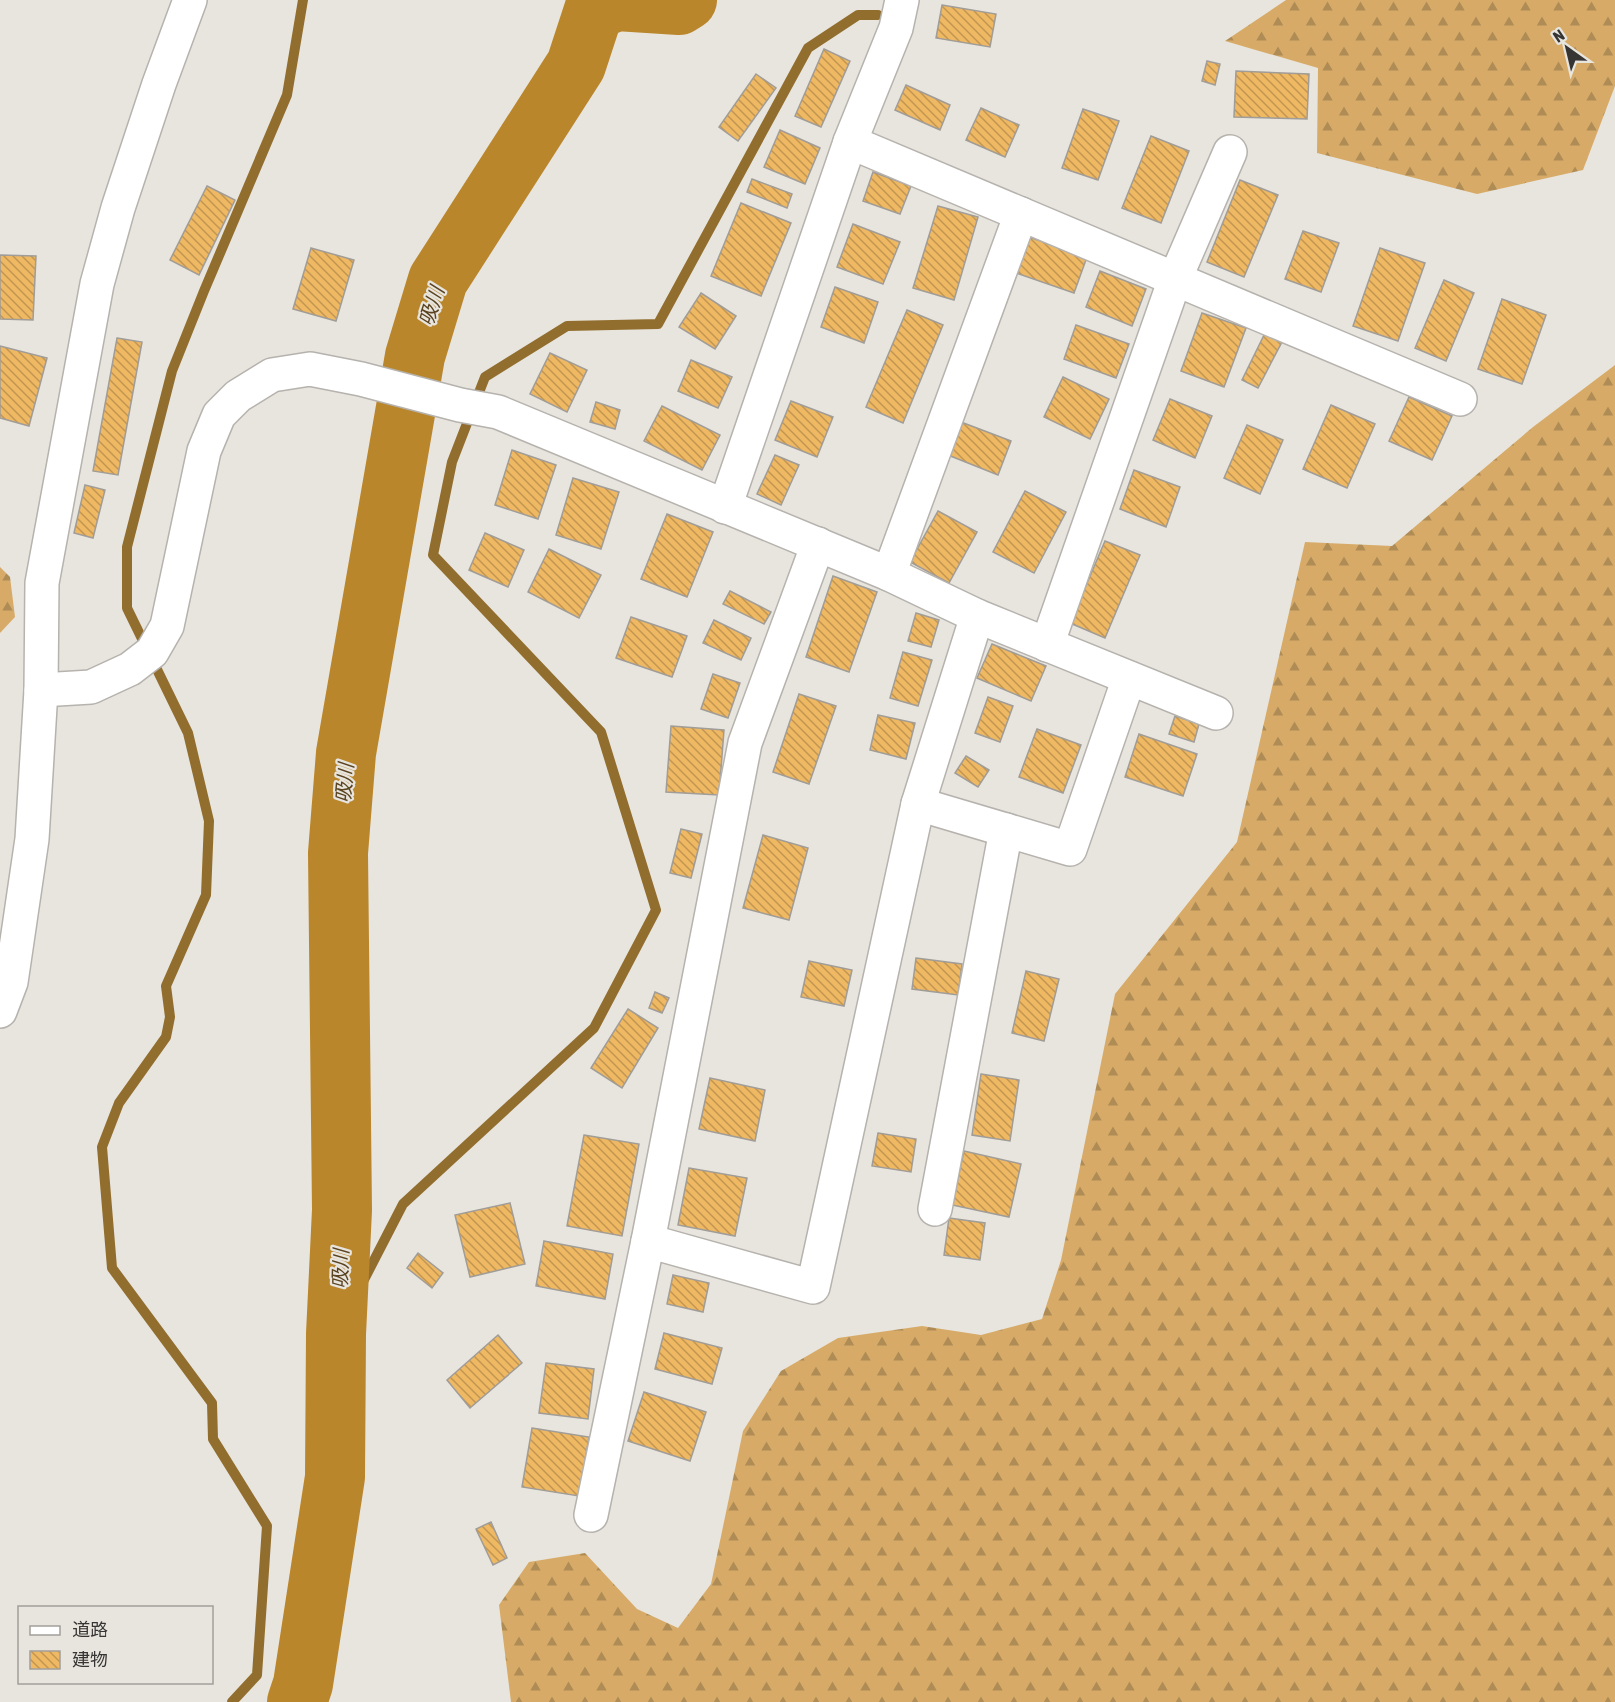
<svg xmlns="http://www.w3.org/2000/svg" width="1615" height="1702" viewBox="0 0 1615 1702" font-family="'Asap Condensed','Noto Sans JP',sans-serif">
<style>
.forest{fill:url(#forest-firs)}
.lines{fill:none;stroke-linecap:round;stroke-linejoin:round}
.stream{stroke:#926e2e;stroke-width:10}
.river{stroke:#ba862c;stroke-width:60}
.building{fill:url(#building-back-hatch);stroke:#a09c97;stroke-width:1.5}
.minor-casing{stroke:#b6b2ad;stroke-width:36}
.minor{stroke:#fff;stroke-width:33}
.labels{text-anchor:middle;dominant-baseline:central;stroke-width:4.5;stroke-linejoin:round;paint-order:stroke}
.water-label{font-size:20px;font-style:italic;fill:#5a431f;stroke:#e8e5df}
</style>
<defs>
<pattern id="forest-firs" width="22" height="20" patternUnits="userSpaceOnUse" patternTransform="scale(1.5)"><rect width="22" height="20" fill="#d7ab67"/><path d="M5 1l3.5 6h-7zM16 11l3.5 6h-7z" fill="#af8c55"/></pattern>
<pattern id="building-back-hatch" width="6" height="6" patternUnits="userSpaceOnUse" patternTransform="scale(1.5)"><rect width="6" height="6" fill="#efb863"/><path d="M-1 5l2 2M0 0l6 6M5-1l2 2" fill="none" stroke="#c29652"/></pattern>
</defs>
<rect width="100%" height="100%" fill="#e8e5df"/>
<g class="forest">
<path d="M1286,0H1615V86L1583,170L1477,194L1317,153L1318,68L1225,41Z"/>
<path d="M1615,365V1702H511L499,1605L529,1562L585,1553L637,1609L678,1628L711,1584L743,1431L781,1371L838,1338L922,1326L981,1335L1042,1319L1061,1260L1115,994L1237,842L1305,542L1392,546L1533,427Z"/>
<path d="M0,567L10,577L15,617L0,633Z"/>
</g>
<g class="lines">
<g class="stream">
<path d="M594,10L600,0"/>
<path d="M336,1334L403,1204L594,1028L656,910L601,732L433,555L452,462L485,377L567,326L658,324L808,48L858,15H878"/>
<path d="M232,1702L257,1675L267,1526L213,1439L212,1403L112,1268L102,1147L119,1103L166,1037L170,1017L166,986L206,895L209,821L188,733L127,608V547L172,371L204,291L287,95L303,0"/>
</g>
<path class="river" d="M297,1702L303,1684L335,1477L336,1334L342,1210L338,853L346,753L415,356L438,280L576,65L594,10L617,1L679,5L687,0"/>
</g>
<g class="building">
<path d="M942,5L996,14L990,47L936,38Z"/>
<path d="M824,49L850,61L821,127L795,116Z"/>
<path d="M1207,61L1220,64L1215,85L1202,81Z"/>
<path d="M1236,71L1309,74L1307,119L1234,117Z"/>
<path d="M756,74L776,88L738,141L719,127Z"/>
<path d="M906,85L950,105L940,130L895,110Z"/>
<path d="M981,108L1019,125L1005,157L966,140Z"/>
<path d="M1083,109L1119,121L1098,180L1062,168Z"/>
<path d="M780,130L820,148L805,184L764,167Z"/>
<path d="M1151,136L1189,151L1161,223L1122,208Z"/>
<path d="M873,172L911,186L900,214L863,201Z"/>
<path d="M752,179L792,194L787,208L747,192Z"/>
<path d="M1240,180L1278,195L1244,277L1207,262Z"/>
<path d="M207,186L235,200L199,275L170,260Z"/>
<path d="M741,203L791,223L761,296L711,276Z"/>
<path d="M938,206L978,217L954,300L913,288Z"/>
<path d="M853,224L900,242L883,284L837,267Z"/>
<path d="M1303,231L1339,243L1321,292L1285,279Z"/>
<path d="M1029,237L1087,257L1074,293L1016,273Z"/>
<path d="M311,248L354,260L336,321L293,309Z"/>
<path d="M1380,248L1425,263L1398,341L1353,326Z"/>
<path d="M0,255L36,256L33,320L0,319Z"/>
<path d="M1100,271L1146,289L1132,326L1086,307Z"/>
<path d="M1444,280L1474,293L1446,361L1415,348Z"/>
<path d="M835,287L878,302L864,343L821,327Z"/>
<path d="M701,293L736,316L715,349L679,327Z"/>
<path d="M1502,299L1546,315L1522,384L1478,369Z"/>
<path d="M907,310L943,325L903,423L866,407Z"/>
<path d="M1202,313L1246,328L1224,387L1181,371Z"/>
<path d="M1076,325L1129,344L1116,378L1064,359Z"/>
<path d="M1266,331L1283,340L1258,388L1242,380Z"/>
<path d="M117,338L142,342L118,475L93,471Z"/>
<path d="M0,346L47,358L29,426L0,418Z"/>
<path d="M550,353L587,370L567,412L530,394Z"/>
<path d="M691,360L732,377L718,408L678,391Z"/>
<path d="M1063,377L1109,399L1090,439L1044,417Z"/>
<path d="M1409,397L1452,416L1432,460L1389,441Z"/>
<path d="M1170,399L1212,416L1195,458L1153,440Z"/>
<path d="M791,401L833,417L817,457L775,440Z"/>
<path d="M596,402L620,410L615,429L590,422Z"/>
<path d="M1331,405L1375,424L1347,488L1303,469Z"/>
<path d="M662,406L720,435L702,470L644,441Z"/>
<path d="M961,422L1011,441L998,475L948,455Z"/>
<path d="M1247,425L1283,440L1260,494L1224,478Z"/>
<path d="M512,450L556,465L538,519L495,505Z"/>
<path d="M775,455L799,465L781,505L757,494Z"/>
<path d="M1134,470L1180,487L1166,527L1120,509Z"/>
<path d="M573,478L619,492L601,549L556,535Z"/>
<path d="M85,485L105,490L93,538L74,533Z"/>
<path d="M1025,491L1066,512L1034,573L993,552Z"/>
<path d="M938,511L977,532L949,583L910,562Z"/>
<path d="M667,514L713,532L687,597L641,579Z"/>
<path d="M485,533L524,550L508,587L469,570Z"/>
<path d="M1105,541L1140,555L1105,638L1070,623Z"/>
<path d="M549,549L601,575L579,618L528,592Z"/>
<path d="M833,576L877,592L849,672L806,657Z"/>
<path d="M730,591L771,612L764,624L723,604Z"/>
<path d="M916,613L939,620L931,647L908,641Z"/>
<path d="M631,617L687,636L672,677L616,658Z"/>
<path d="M714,620L751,638L741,660L703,643Z"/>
<path d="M992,644L1046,666L1031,701L977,678Z"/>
<path d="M903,652L932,660L918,706L890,698Z"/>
<path d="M713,674L740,683L728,718L701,709Z"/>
<path d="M799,694L836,706L809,784L773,772Z"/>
<path d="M988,697L1013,706L1000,742L975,733Z"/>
<path d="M878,715L915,723L906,759L870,750Z"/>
<path d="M1175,716L1199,724L1194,742L1169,734Z"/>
<path d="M671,726L724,730L719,795L666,792Z"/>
<path d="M1037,729L1081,745L1063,793L1019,777Z"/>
<path d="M1139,734L1197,754L1183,796L1125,777Z"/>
<path d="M966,756L989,770L978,787L955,773Z"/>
<path d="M681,829L702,834L691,878L670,873Z"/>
<path d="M763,835L808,848L789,920L743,908Z"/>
<path d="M916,958L962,964L958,995L912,989Z"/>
<path d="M809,961L852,970L844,1006L801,997Z"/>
<path d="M1026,971L1059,979L1044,1041L1012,1033Z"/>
<path d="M655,992L669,998L662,1013L649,1008Z"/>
<path d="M628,1009L658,1028L622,1088L591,1068Z"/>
<path d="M981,1074L1019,1080L1010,1141L972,1135Z"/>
<path d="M710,1078L765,1090L755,1141L699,1129Z"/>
<path d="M878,1133L916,1139L911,1172L872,1166Z"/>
<path d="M584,1135L639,1144L622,1236L567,1226Z"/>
<path d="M964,1151L1021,1164L1009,1217L952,1205Z"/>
<path d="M689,1168L747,1178L735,1236L678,1225Z"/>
<path d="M510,1203L525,1264L470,1277L455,1215Z"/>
<path d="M949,1218L985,1223L980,1260L944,1255Z"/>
<path d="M544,1241L613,1254L605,1299L536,1286Z"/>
<path d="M418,1253L443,1273L432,1288L407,1268Z"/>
<path d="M673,1275L709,1283L703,1312L667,1304Z"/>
<path d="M664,1333L722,1348L712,1384L655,1369Z"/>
<path d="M498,1335L522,1363L470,1408L447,1380Z"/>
<path d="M546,1363L594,1369L588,1419L539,1413Z"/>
<path d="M644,1392L706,1412L690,1461L628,1441Z"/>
<path d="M532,1428L589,1437L579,1496L522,1487Z"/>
<path d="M491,1522L507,1558L493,1565L476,1529Z"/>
</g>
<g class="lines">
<g class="minor-casing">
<g id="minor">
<path d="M850,142L1460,399"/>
<path d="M725,507L850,142L896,28L902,0"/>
<path d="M889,574L1021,214"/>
<path d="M1047,645L1175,279L1230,152"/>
<path d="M41,690L91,687L130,669L152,652L167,626L204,451L219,415L238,396L272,375L310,369L361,379L460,405L498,412L889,574L977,616L1216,713"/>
<path d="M918,804L1070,849L1129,678"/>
<path d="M0,1011L11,982L32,839L41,690L42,583L97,284L118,208L159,84L190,0"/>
<path d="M935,1209L1006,830"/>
<path d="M648,1241L813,1287L918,804L977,616"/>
<path d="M591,1515L648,1241L745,743L818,544"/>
</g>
</g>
<use href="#minor" class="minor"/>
</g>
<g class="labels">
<g class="water-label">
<text transform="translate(431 306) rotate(-72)">吸川</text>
<text transform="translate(344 783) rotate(-85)">吸川</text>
<text transform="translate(340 1269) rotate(-88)">吸川</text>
</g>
</g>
<rect x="18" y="1606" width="195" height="78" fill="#e8e5df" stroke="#a19f9a" stroke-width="1.5"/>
<rect x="30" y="1626" width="30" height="9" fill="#ffffff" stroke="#a19f9a" stroke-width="1.5"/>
<text x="72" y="1636" font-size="18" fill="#363533">道路</text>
<rect x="30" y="1651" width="30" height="18" fill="url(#building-back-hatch)" stroke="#a19f9a" stroke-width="1.5"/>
<text x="72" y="1666" font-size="18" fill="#363533">建物</text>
<g transform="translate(1567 48) rotate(326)" stroke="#e8e5df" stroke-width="4.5" paint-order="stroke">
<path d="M0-4.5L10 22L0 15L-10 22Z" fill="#363533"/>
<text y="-9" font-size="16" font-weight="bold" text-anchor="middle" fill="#363533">N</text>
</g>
</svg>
